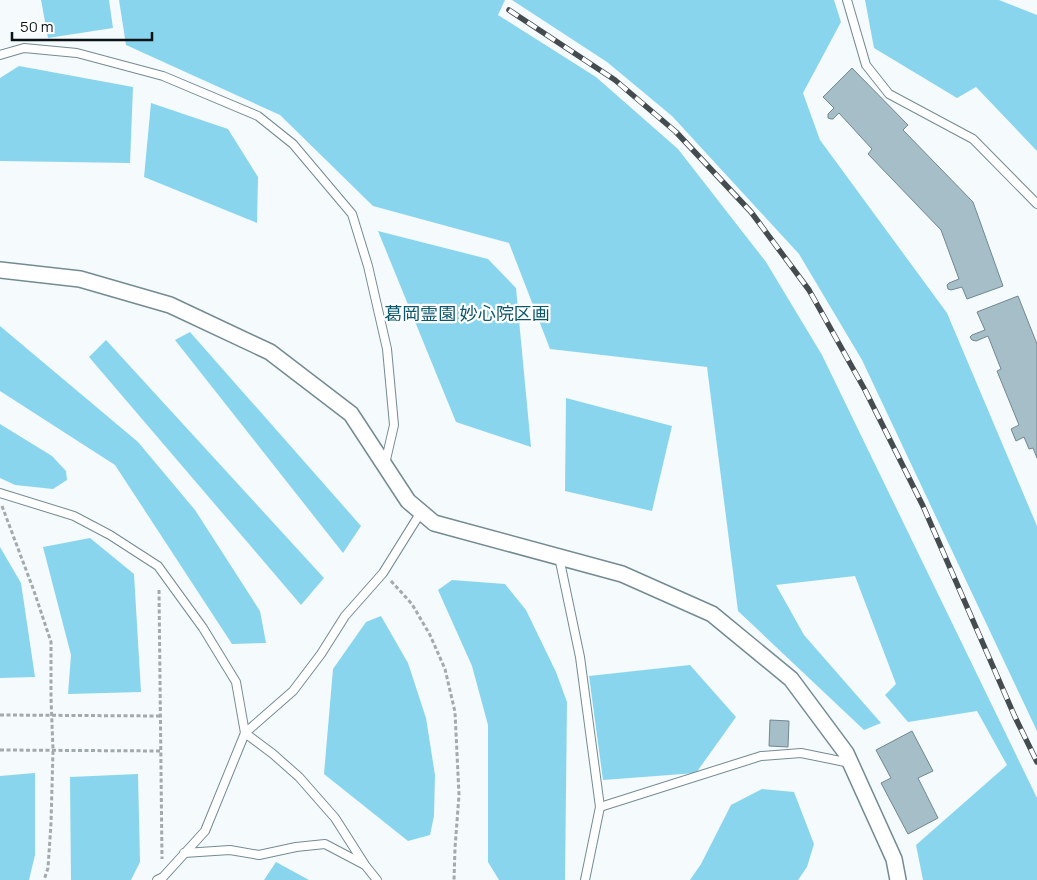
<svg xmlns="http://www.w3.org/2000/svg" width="1037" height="880" viewBox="0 0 1037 880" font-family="Manrope,'Noto Sans JP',sans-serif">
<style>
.green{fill:#8ad5ee}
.building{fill:#a5bec7;stroke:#708890}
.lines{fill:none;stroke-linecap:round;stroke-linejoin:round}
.service-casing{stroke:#738b93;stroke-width:10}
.minor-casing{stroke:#738b93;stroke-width:18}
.path{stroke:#a3aaac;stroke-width:3;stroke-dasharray:4 2.5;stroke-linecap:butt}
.service{stroke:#fff;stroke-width:8}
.minor{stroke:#fff;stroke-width:15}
.rail-casing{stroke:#444c4f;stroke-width:5.5}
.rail{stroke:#fff;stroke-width:4;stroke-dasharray:11;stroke-linecap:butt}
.labels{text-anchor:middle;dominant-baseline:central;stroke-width:4.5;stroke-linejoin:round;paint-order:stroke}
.park-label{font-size:18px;fill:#0b576b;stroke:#fff}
</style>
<rect width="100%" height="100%" fill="#f5fafc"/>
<g class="green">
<path d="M41,0H109L113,28L48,38Z"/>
<path d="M119,0H505L498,15L596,77L678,149L766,262L822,355L1037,798V880H923L916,845L1007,765L977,711L908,722L885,695L896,684L855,576L776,585L804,635L881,723L864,730L738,611L707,367L550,349L509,243L373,206L280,115L126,45Z"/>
<path d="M512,0H834L841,22L803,93L820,140L947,313L1037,526V731L862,360L799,254L672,116L607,62Z"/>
<path d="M865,0H999L1037,15V151L976,87L957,98L874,48Z"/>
<path d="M19,66L133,87L130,163L0,161V78Z"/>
<path d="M151,103L228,129L258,177L257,223L144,177Z"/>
<path d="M378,231L488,259L516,288L531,447L456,422Z"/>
<path d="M0,326L138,442L195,510L260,611L266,643L232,644L115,465L0,391Z"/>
<path d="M190,332L361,526L343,553L175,340Z"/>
<path d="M106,340L324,578L301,605L89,357Z"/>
<path d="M566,398L672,426L652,511L565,491Z"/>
<path d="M0,424L52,456L66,471L67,480L53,489L15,485L0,478Z"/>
<path d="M90,538L134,574L141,692L68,694L71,655L43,547Z"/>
<path d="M0,547L21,583L35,677L0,678Z"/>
<path d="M452,580L505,584L526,610L556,672L567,702L565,880H499L488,862V725L472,666L438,590Z"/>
<path d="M381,616L408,663L426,718L435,775L434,816L430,835L408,841L324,774L333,669L366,622Z"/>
<path d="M690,665L736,717L696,773L603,780L589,676Z"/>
<path d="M35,773V855L29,880H0V776Z"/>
<path d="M138,774L140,862L131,880H71L70,777Z"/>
<path d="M762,789L794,792L814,844L807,867L798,880H690L701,864L731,805Z"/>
<path d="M276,862L309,880H264Z"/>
</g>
<g class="building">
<path d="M852,68L908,125L903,130L973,202L1003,286L967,299L962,287L951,290L948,289L947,285L949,283L959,279L941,230L868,154L872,149L839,113L833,119H831L828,118V114L834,108L823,97Z"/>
<path d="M1018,296L1037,344V458L1033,448L1029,449L1024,437L1016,441L1011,429L1019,425L997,371L1001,369L988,336L976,341L972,340L970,337L972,335L985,330L977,312Z"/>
<path d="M770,720L789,721L788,747L769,746Z"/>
<path d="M912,731L933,771L918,778L938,818L908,834L881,783L891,778L876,750Z"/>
</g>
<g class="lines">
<g class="service-casing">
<g id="service">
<path d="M847,0L866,65L889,94L973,139L1037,204"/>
<path d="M0,55L24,48L77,53L163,76L258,116L293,144L352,214L368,266L387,349L394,425L385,464"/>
<path d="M0,493L74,516L110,535L158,566L203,628L236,682L245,733L205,831L163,877L157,880"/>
<path d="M559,557L580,657L600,807L585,880"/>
<path d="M600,807L761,756L801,753L850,763"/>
<path d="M184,853L230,850L259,855L296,847L325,844L363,864"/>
<path d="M377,880L365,865L335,818L299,777L273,754L245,733L293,691L321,654L345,616L383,573L421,512"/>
</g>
</g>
<g class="minor-casing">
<path id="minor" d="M0,270L80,279L170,305L270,352L351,414L408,501L434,523L622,574L712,614L791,679L846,753L894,859L898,880"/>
</g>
<g class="path">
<path d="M2,506L34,591L51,642V698L53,750L51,823L48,868L44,880"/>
<path d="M391,581L412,604L430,635L445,669L455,712L459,795L455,848L454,880"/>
<path d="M159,590L162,859"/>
<path d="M0,715L161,716"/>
<path d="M0,750L161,751"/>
</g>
<use href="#service" class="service"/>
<use href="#minor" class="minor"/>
<g class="rail-casing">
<path id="rail" d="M509,10L615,80L676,132L751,212L809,290L865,390L923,506L1015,717L1037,762"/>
</g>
<use href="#rail" class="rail"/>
</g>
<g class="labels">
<g class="park-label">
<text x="467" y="313">葛岡霊園 妙心院区画</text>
</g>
</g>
<path d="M12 32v8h140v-8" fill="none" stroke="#091316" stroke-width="2.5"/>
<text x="20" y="32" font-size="15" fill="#091316" stroke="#ffffff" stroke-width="4" paint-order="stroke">50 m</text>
</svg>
